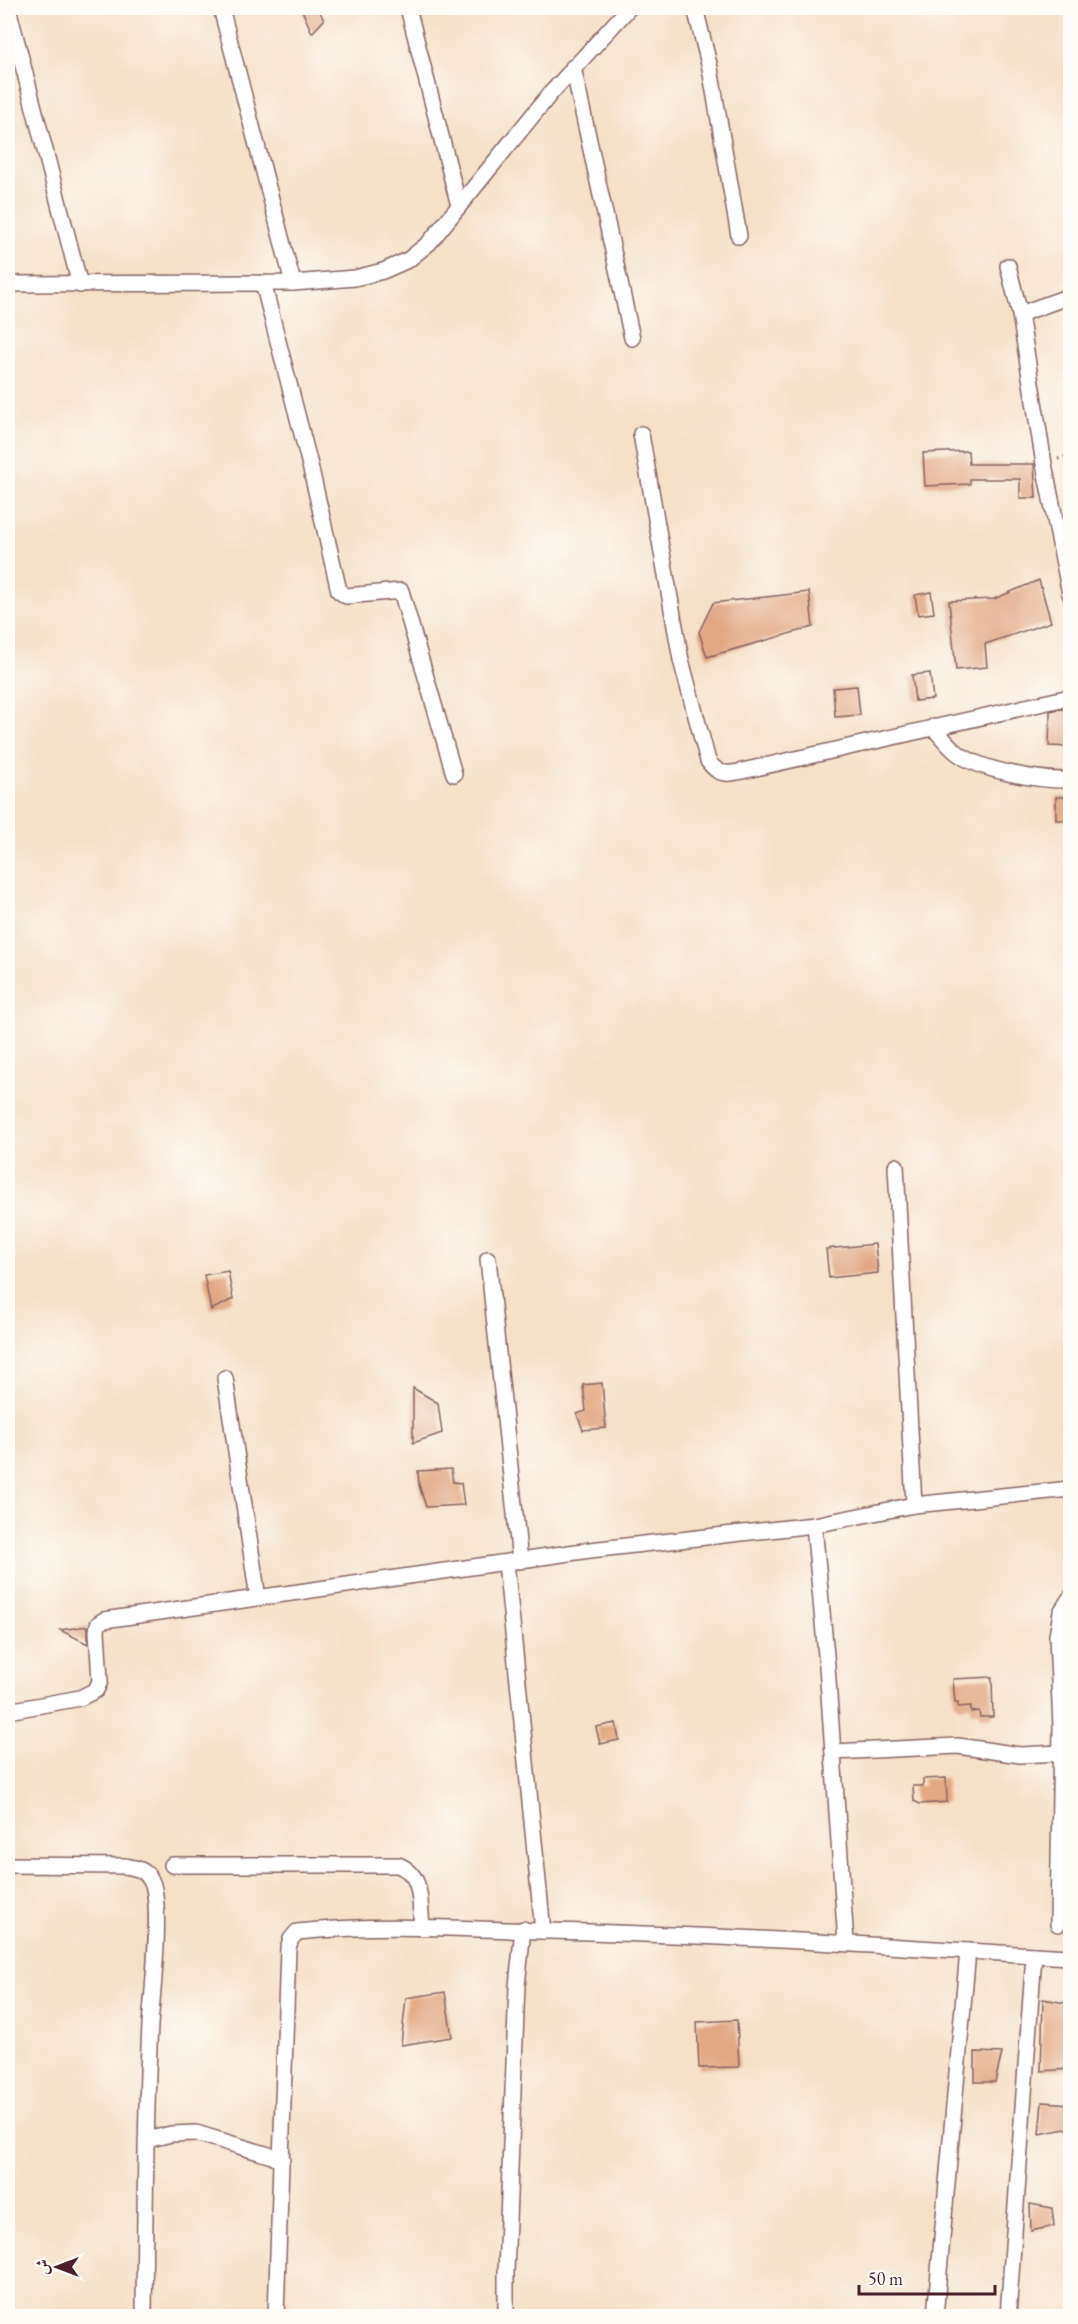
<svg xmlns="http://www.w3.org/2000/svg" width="1078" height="2324" viewBox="0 0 1078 2324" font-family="'EB Garamond',Amiri,serif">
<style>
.building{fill:#e2a884}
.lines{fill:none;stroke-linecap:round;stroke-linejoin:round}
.street-casing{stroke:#866362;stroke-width:18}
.path{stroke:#866362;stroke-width:3;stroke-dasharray:1.5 4.5;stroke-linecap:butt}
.street{stroke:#fff;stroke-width:15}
</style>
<rect width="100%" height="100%" fill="#fdfcf7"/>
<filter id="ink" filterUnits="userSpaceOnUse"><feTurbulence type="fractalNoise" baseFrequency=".0167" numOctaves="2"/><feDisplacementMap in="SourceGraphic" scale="12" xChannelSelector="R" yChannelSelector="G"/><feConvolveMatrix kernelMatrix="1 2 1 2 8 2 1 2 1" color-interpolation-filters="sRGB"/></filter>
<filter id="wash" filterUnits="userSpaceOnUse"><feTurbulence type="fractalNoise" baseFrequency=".008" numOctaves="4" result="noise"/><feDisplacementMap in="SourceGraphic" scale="24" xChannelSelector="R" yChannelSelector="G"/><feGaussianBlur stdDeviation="1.35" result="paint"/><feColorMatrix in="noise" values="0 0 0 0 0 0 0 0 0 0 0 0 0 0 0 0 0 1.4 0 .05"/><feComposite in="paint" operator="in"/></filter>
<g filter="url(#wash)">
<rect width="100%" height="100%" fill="#f6e0c7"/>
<g id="blocks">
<g class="building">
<path d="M301,8H318L324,20L312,33Z"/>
<path d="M968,451L969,464H1034L1036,498H1020V479H970V484L925,486L923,453Z"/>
<path d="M1039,580L1051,622L985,644L987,667L956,670L949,601L994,599Z"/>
<path d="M809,592L813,627L707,657L699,632L713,603Z"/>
<path d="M931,592L934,613L918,615L915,595Z"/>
<path d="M930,673L933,699L915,701L912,675Z"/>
<path d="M857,686L860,715L835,717L833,688Z"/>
<path d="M1060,709L1071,710V747L1049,746L1050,711Z"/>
<rect x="1056" y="797" width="15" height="23"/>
<path d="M875,1244L878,1273L829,1278L826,1249Z"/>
<path d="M228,1271L233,1299L211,1310L204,1275Z"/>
<path d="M602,1383L606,1428L583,1430L577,1414L586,1411L583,1385Z"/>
<path d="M413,1388L438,1403L442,1433L413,1443Z"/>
<path d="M451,1469L453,1482L461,1483L464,1505L426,1507L419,1485L418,1471Z"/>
<path d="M88,1626V1644L60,1630Z"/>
<path d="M992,1677L993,1717H980L979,1711L971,1712V1706L958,1707V1703H955L953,1679Z"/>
<path d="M616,1723L619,1740L600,1744L596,1727Z"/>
<path d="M946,1778L947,1802L920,1804L914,1801L913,1786H923V1779Z"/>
<path d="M445,1992L452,2037L401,2045L406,1998Z"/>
<path d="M1043,1999L1071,2004V2025L1066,2026L1071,2069L1041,2071Z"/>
<path d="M737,2020L739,2067L699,2068L697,2022Z"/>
<path d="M975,2052L1002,2053L995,2082H975Z"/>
<path d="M1042,2102L1071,2104V2128L1039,2134Z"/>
<path d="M1030,2204L1052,2208L1054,2226L1031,2231Z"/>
</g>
</g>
</g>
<g filter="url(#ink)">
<use href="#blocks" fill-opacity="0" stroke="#866362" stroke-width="1.5"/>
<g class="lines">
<g class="street-casing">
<g id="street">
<path d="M8,8L80,285"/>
<path d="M221,8L293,283"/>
<path d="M408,8L459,206"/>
<path d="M695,8L710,68L739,236"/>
<path d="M573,67L632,338"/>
<path d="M1008,266L1020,314L1044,464L1070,594"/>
<path d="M263,283L310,465L339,591L346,596L401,591L454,774"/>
<path d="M8,284L293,283L355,278L383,271L408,260L429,243L550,94L629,8"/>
<path d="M1020,314L1070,296"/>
<path d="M641,434L681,660L708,761C717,773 723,775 738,772L1070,697"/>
<path d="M933,727C940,735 947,744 955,751C978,771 1041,781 1070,780"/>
<path d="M896,1166L914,1505"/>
<path d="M488,1259L520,1561"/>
<path d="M225,1378L258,1598"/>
<path d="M814,1525L827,1666L846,1943"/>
<path d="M506,1563L543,1931"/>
<path d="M8,1711L80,1698L96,1690L100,1681L97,1631L98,1624L104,1620L590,1550L814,1525L914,1505L1070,1489"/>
<path d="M833,1752L958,1746L1020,1755L1060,1753"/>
<path d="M8,1865L125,1866C136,1868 145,1869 151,1880C163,1902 152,1997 150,2025C145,2122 145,2220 144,2316"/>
<path d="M172,1865H398C424,1875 419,1902 422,1926"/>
<path d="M1058,1924L1061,1727L1057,1636L1061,1612L1070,1598"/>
<path d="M968,1951L1034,1955"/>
<path d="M147,2140L171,2134L196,2133L282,2159"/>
<path d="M276,2316L288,1948L291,1939L297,1932C381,1923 463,1929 546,1931C687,1934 827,1942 968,1951L935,2316"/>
<path d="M506,2316V2273L517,1986L523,1929"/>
<path d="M1008,2316L1034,1955L1070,1957"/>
</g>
</g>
<path class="path" d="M1058,459L1070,455"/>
<use href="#street" class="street"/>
</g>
</g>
<rect width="1078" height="2324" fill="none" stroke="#fdfcf7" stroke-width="30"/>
<g transform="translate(57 2267) rotate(270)" stroke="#fdfcf7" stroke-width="4.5" paint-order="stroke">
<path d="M0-4.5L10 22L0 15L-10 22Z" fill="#4a1f2b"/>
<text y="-9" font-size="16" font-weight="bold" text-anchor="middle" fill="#4a1f2b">ش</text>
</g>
<path d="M859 2285v9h136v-9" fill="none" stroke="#4a1f2b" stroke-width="3"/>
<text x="868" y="2285" font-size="18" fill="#4a1f2b" stroke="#fdfcf7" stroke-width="4.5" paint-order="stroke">50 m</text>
</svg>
